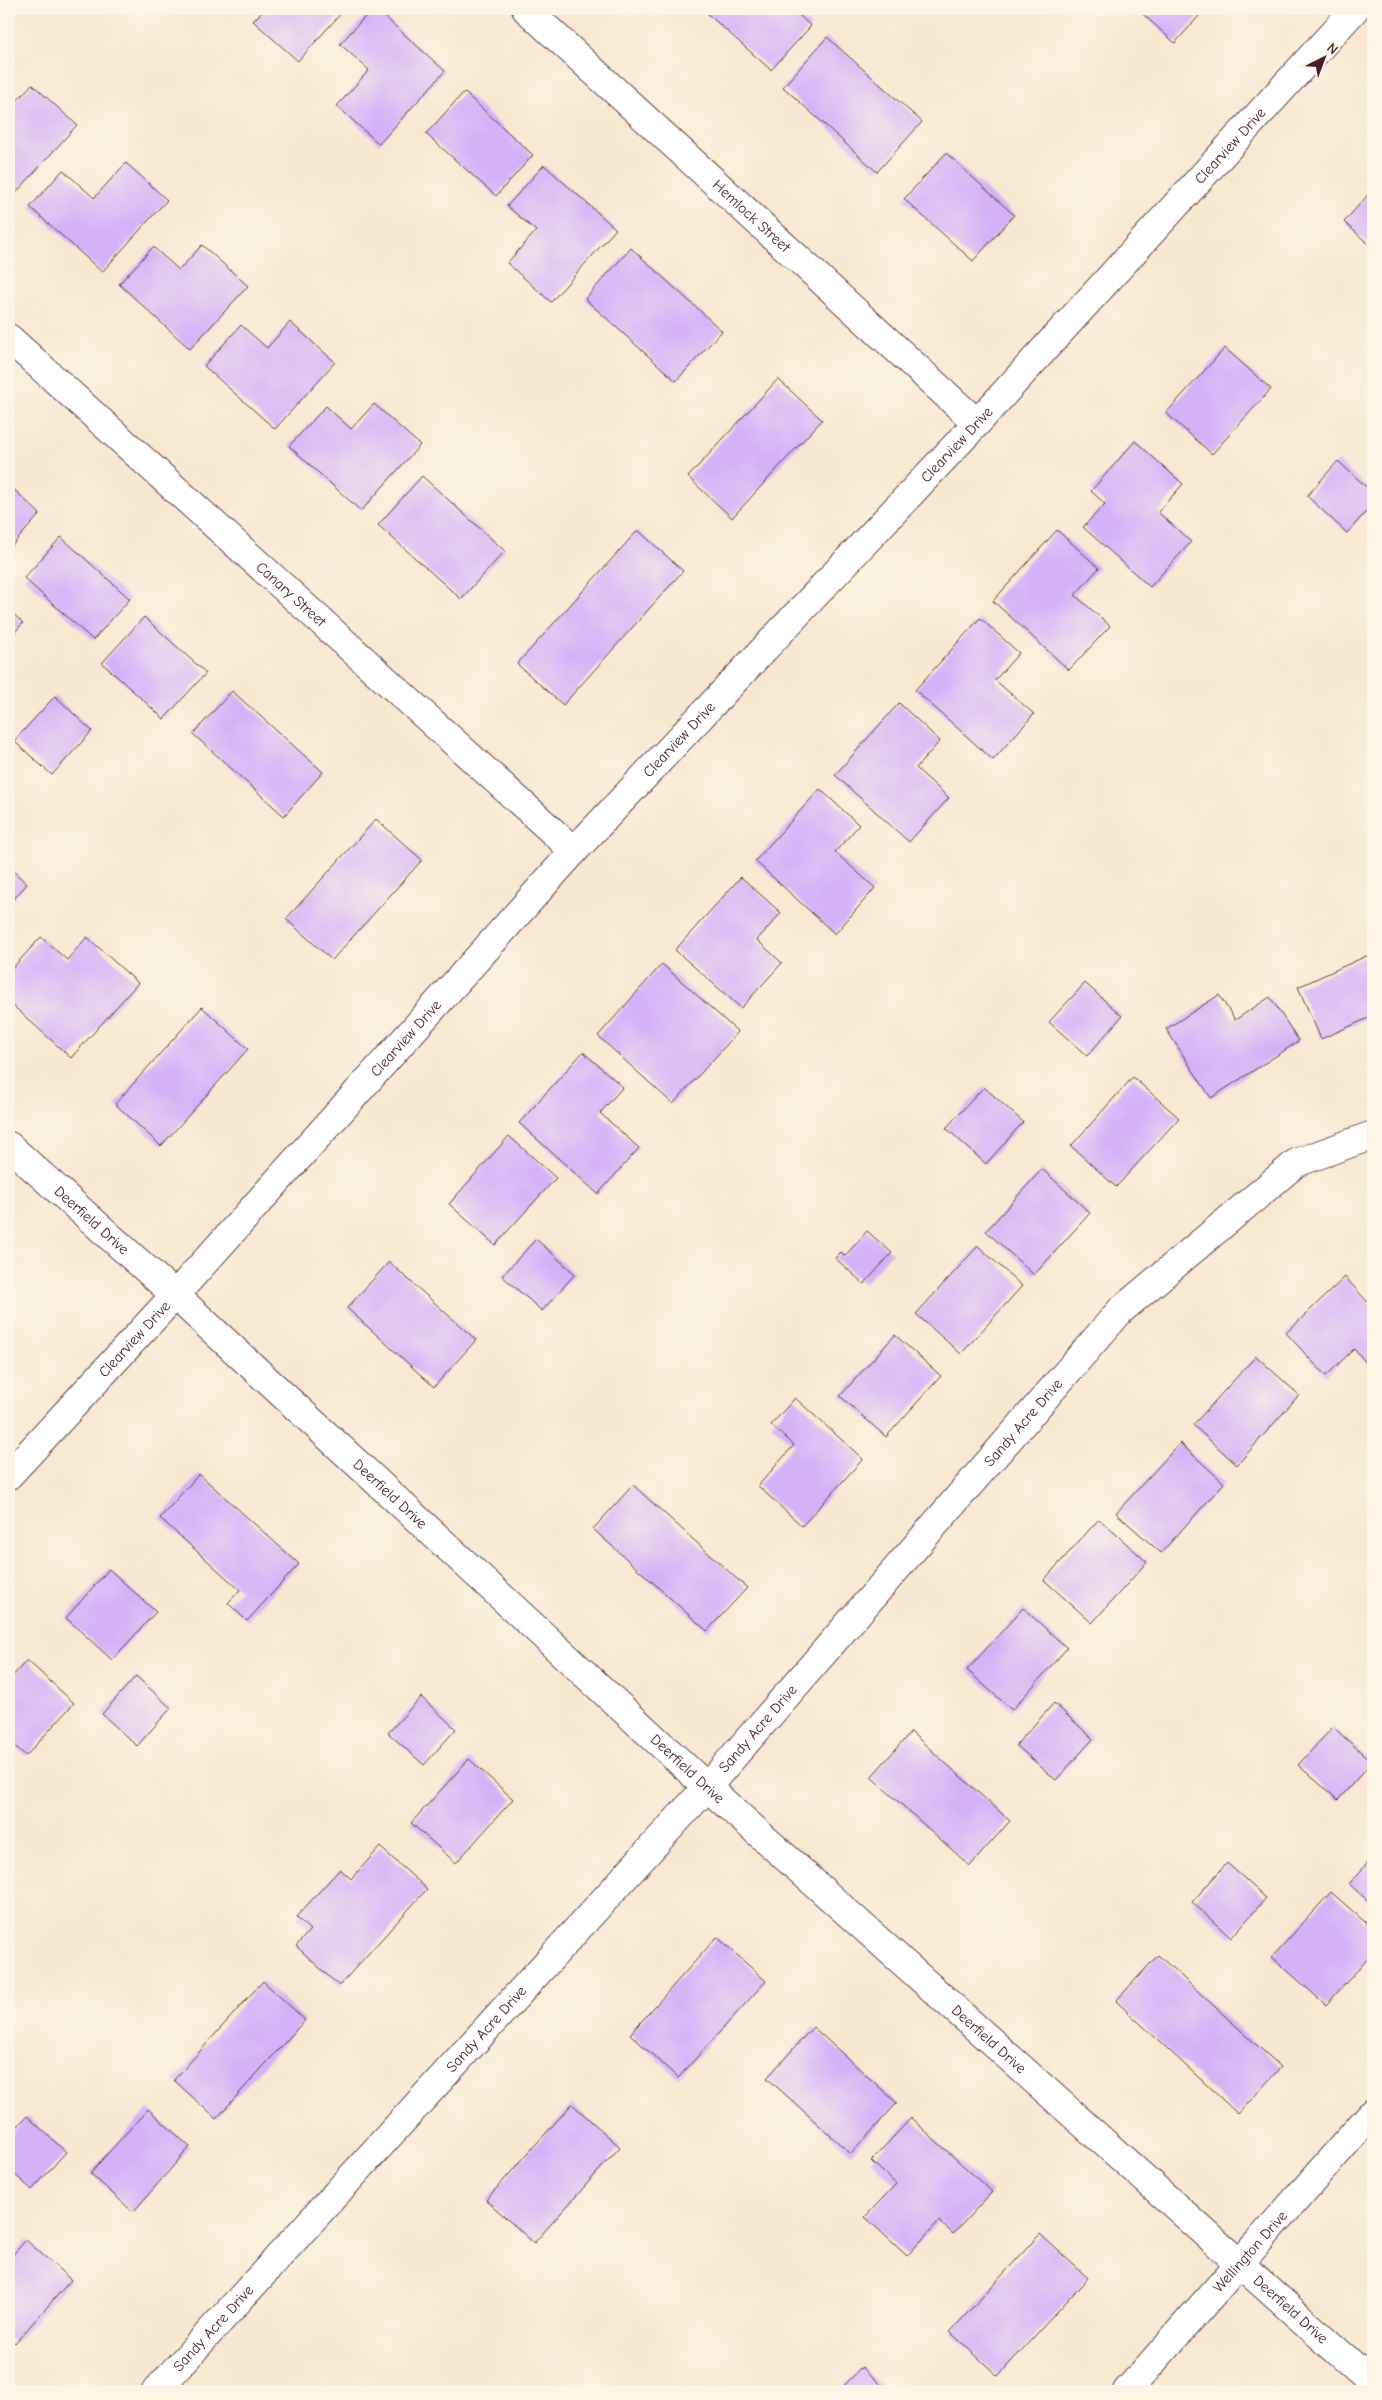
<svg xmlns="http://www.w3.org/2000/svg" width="1382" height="2400" viewBox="0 0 1382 2400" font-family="'Comic Neue',sans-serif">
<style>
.building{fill:#d5b2f8}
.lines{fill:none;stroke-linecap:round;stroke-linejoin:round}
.street-casing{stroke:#643d44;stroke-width:30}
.street{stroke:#fff;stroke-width:28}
.labels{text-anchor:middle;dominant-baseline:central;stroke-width:4.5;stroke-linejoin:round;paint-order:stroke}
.street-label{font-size:15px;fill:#4a1f2b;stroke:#fcf5e5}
</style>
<rect width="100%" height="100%" fill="#fcf5e5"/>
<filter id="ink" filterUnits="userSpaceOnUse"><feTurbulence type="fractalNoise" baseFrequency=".02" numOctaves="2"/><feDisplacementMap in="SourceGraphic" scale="10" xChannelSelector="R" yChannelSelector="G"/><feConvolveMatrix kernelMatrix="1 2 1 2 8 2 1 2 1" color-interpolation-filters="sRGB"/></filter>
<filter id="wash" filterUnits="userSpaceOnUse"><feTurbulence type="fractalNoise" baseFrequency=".0096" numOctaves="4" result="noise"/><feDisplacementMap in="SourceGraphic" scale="20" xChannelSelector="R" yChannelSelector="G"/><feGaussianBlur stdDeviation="1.12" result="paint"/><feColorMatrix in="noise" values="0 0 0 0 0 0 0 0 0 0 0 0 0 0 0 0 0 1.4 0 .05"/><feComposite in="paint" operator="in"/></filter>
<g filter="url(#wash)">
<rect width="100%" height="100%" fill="#f7e8d1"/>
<g id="blocks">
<g class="building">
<path d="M265,9H345L298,61L253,21Z"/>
<path d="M372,9H376L445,71L379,144L337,106L369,70L340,44Z"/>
<path d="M702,9H792L811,26L771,70Z"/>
<path d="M1137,9H1205L1175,43Z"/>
<path d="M827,37L922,122L877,172L783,87Z"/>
<path d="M32,84L77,125L15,194L9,188V110Z"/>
<path d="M464,92L533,155L496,196L426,134Z"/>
<path d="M946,153L1014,215L973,261L904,199Z"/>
<path d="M126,163L167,200L102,272L30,207L63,170L94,198Z"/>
<path d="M544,165L616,229L551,302L507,263L536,231L507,206Z"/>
<path d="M1373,189V248L1344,222Z"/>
<path d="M202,245L248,286L190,349L119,284L153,247L179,270Z"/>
<path d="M631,248L722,331L676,381L585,299Z"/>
<path d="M290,322L335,362L275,429L204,366L241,325L267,348Z"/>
<path d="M1225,348L1271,389L1212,454L1166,413Z"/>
<path d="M778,379L822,420L732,518L688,477Z"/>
<path d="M374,404L420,445L361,511L289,446L326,406L351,429Z"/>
<path d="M1135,441L1183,484L1158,512L1191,542L1150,587L1083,527L1105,504L1091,491Z"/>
<path d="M1338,461L1373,493V504L1347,533L1307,496Z"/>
<path d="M422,476L505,551L461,599L378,525Z"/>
<path d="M9,485L40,514L9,549Z"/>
<path d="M638,530L683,571L563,705L517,664Z"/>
<path d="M1057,530L1099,568L1075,595L1110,626L1069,670L993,601Z"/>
<path d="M61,537L130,599L93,640L24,578Z"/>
<path d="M9,610L23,623L9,639Z"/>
<path d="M144,617L206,673L164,719L102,663Z"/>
<path d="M980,618L1019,653L995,680L1034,714L993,760L915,690Z"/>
<path d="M232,691L323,772L284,816L193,734Z"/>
<path d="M55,696L92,731L52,775L14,741Z"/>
<path d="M899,703L940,741L916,768L949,798L909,842L835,775Z"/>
<path d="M820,789L859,825L835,852L875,888L835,934L755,861Z"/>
<path d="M376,819L422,860L332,960L286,919Z"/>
<path d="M9,867L27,884L9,904Z"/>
<path d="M741,877L781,913L757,940L782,963L741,1008L675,950Z"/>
<path d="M41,937L67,960L87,937L138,983L71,1058L9,1002V972Z"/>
<path d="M1373,953V1016L1321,1039L1298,987Z"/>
<path d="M662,964L738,1032L673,1104L598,1036Z"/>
<path d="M1085,983L1122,1016L1087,1056L1049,1022Z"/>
<path d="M1219,995L1235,1020L1270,997L1299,1041L1211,1098L1166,1029Z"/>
<path d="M202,1007L248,1049L161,1146L115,1104Z"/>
<path d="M583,1052L623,1087L600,1113L639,1148L598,1194L519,1123Z"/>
<path d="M1133,1077L1179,1118L1116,1187L1071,1146Z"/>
<path d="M984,1087L1023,1122L986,1164L946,1128Z"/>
<path d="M509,1136L556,1178L495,1245L449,1204Z"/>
<path d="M1042,1169L1090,1213L1034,1275L986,1231Z"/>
<path d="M867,1231L892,1253L864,1284L835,1258L841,1252L845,1256Z"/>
<path d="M536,1239L575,1274L542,1311L502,1276Z"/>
<path d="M978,1246L1022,1286L961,1354L916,1314Z"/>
<path d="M389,1262L476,1340L434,1387L347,1308Z"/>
<path d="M1345,1277L1373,1308V1362L1369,1366L1354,1349L1326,1376L1286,1333Z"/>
<path d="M895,1335L941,1376L886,1437L840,1396Z"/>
<path d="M1256,1356L1299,1395L1237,1465L1193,1425Z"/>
<path d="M795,1398L863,1459L802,1526L758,1486L794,1445L771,1425Z"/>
<path d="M1180,1443L1224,1483L1161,1553L1116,1513Z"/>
<path d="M199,1474L299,1564L247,1621L228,1603L240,1590L160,1518Z"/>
<path d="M633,1485L747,1588L707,1631L593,1529Z"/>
<path d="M1099,1519L1147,1562L1092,1623L1044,1580Z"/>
<path d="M109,1569L156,1612L112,1660L66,1618Z"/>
<path d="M1023,1608L1067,1648L1012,1710L967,1670Z"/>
<path d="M27,1660L74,1703L26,1756L9,1741V1680Z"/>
<path d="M136,1676L171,1708L137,1746L102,1714Z"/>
<path d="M421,1697L456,1729L424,1765L388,1733Z"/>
<path d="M1054,1703L1093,1739L1056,1780L1016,1745Z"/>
<path d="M1333,1727L1372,1762L1338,1800L1298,1765Z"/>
<path d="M911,1732L1010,1821L970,1866L871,1777Z"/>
<path d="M469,1759L513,1799L456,1863L411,1823Z"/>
<path d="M380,1847L427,1889L339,1986L296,1946L310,1930L296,1917L340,1869L351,1879Z"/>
<path d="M1373,1857V1905L1349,1884Z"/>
<path d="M1227,1863L1266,1898L1231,1938L1192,1902Z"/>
<path d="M1331,1892L1373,1929V1953L1326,2005L1272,1957Z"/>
<path d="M717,1937L766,1981L678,2078L630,2034Z"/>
<path d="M1158,1955L1281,2067L1238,2114L1116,2001Z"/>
<path d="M263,1981L305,2020L216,2119L174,2080Z"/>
<path d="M813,2027L897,2103L851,2154L767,2078Z"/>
<path d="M572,2104L620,2147L534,2243L486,2200Z"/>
<path d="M148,2109L190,2147L133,2212L90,2173Z"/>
<path d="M27,2116L66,2152L32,2190L9,2169V2136Z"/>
<path d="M911,2118L992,2192L953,2234L939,2221L907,2256L865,2217L896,2184L871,2161Z"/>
<path d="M1040,2234L1088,2278L998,2376L950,2332Z"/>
<path d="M26,2240L71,2280L15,2343L9,2337V2259Z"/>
<path d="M862,2367L888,2391H839Z"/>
</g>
</g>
</g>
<g filter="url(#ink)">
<use href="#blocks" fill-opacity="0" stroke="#643d44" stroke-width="1"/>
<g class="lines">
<g class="street-casing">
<g id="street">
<path id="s1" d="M526,9L977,423"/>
<path id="s2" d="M9,338L574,851"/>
<path id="s3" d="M9,1146L175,1295L707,1787L1373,2383"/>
<path id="s4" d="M9,1475L175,1295L574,851L977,423L1355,9"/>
<path id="s5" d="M156,2391L707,1787L1120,1311L1296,1163L1373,1135"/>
<path id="s6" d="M1127,2391L1373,2112"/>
</g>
</g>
<use href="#street" class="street"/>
</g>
</g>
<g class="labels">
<g class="street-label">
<text stroke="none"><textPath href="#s4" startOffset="1805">Clearview Drive</textPath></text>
<text stroke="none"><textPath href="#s1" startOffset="306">Hemlock Street</textPath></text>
<text stroke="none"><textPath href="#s4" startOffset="1400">Clearview Drive</textPath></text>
<text stroke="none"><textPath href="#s2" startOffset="381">Canary Street</textPath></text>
<text stroke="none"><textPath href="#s4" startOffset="995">Clearview Drive</textPath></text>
<text stroke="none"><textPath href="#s4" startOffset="590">Clearview Drive</textPath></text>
<text stroke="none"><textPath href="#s3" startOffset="111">Deerfield Drive</textPath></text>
<text stroke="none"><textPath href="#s4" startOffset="185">Clearview Drive</textPath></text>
<text stroke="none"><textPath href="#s5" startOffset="1300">Sandy Acre Drive</textPath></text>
<text stroke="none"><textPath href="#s3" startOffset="516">Deerfield Drive</textPath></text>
<text stroke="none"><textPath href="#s5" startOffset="895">Sandy Acre Drive</textPath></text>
<text stroke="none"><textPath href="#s3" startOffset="921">Deerfield Drive</textPath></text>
<text stroke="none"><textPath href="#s5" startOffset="490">Sandy Acre Drive</textPath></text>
<text stroke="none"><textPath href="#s3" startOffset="1326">Deerfield Drive</textPath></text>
<text stroke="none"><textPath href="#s6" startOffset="186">Wellington Drive</textPath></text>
<text stroke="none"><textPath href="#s3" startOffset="1731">Deerfield Drive</textPath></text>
<text stroke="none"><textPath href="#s5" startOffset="85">Sandy Acre Drive</textPath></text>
</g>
</g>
<rect width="1382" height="2400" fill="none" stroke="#fcf5e5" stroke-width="30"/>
<g transform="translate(1324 58) rotate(42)" stroke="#fcf5e5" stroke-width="4" paint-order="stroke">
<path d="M0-4L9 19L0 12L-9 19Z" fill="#4a1f2b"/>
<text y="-8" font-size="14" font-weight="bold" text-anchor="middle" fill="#4a1f2b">N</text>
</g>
</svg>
